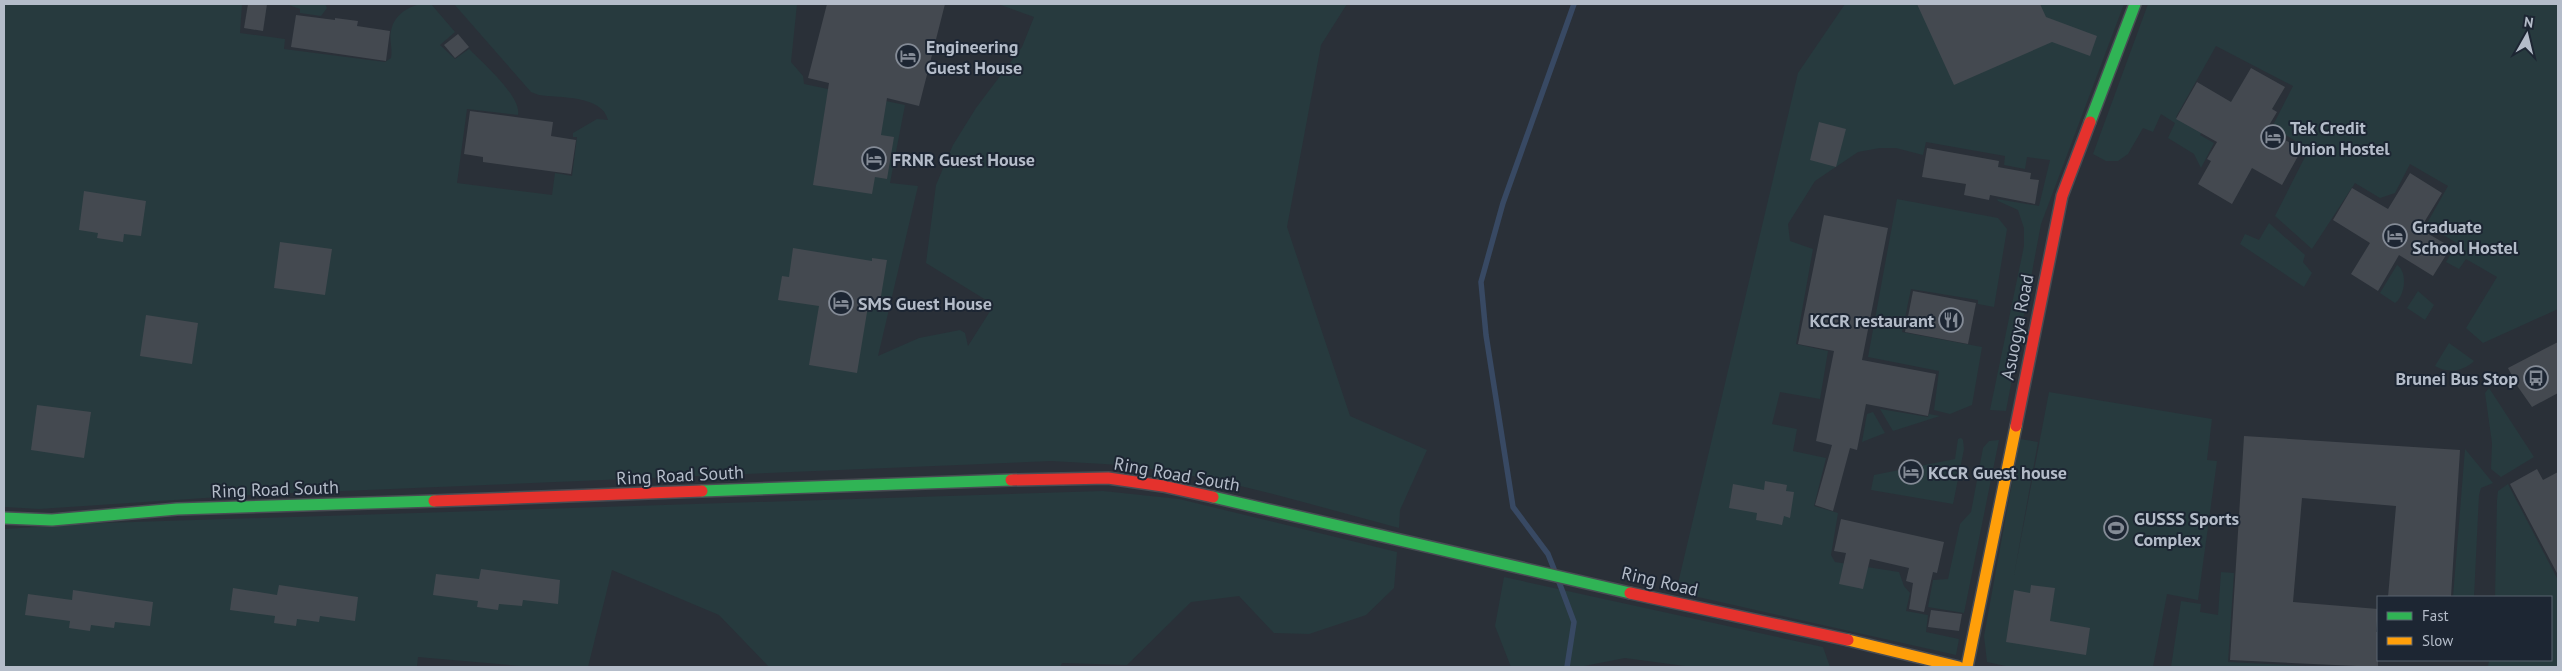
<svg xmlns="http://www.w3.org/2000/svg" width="2562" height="671" viewBox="0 0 2562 671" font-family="'PT Sans',sans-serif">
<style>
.green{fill:#273a3e}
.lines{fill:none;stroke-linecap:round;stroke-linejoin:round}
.stream{stroke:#384963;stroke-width:5.5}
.building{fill:#444950}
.fast-casing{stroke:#484c53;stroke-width:14}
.slow-casing{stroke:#484c53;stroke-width:14}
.jam-casing{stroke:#484c53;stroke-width:14}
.fast{stroke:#30b455;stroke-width:11}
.slow{stroke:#ff9f0a;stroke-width:11}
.jam{stroke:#e5322d;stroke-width:11}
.labels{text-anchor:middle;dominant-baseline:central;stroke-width:4;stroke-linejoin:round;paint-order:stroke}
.poi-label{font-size:18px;font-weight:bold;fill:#b4bcc9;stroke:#1d2633;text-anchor:start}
.street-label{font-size:18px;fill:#b4bcc9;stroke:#1d2633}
</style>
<rect width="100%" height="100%" fill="#2a3038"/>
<g class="green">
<path d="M4,4H242L240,33L285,39L284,49L385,62L391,58C393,46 388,39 392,27C397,11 416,2 431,4L455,32L440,45L455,59L469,49C482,62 522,97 518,115L467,109L457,183L552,195L555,173L572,176L577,137H573V133L597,119L608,120C602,95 560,98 539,95L531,92L454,4H797L791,62L803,76L804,84L905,105L890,183L918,186L878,356L919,338L960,330L965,333L968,346L994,305L926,263L936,185L953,145L976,108L1022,47L1034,17L998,4H1347L1321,45L1287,227L1350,416L1427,450L1400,510L1399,528C1319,507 1239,482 1158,470C1122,464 1087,463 1051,461L250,495L39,509L4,507Z"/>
<path d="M286,4H325L327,8L321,16L300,13V9Z"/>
<path d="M1845,4H2124L2041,224L2006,411L1990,410L2024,246V228L2018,210L1998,201L1997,199L2039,206L2050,160L2027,157L2025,169L2004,165L2005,156L1926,142L1923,155L1896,148H1880L1858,152L1815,181L1788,224L1790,241L1813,249L1796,344L1828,351L1820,399L1780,392L1772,424L1797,429L1793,451L1826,458L1814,506L1838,513L1831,555L1835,562L1899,572L1904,586L1910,593L1906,611L1928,615L1926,632L1959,639L1956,655L1676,592L1798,73Z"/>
<path d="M2148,4H2558V309L2483,343L2466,328L2497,277L2466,259L2459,269L2446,262L2457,243L2426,225L2448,186L2410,164L2395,193L2380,198L2355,183L2312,249L2275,216L2309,149L2272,127L2293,86L2216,46L2176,117L2202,131L2200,135L2214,143L2201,168L2194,154L2168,138L2175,123L2161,114L2153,132L2143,128L2128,154L2118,161H2106L2093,154Z"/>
<path d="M1897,199L1998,218L2007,229L1994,307L1978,304V300L1911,289L1902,332L1982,347L1972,405L1950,414L1934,410L1939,371L1868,357Z"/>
<path d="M2269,223L2305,255L2303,262L2312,273L2304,287L2240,244L2245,234L2259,240Z"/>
<path d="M2397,265C2408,272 2405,296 2395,303L2380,293Z"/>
<path d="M2418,291L2434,305L2425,320L2407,308Z"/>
<path d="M2449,343L2474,361C2464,371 2448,374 2435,366Z"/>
<path d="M2489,388L2534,457L2501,477L2491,469L2492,443L2485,393Z"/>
<path d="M2049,392L2212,419L2207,460L2217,461L2198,600L2167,594L2153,667H2010L1987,662L1984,636L2020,439L2038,442L2014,575Z"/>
<path d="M1880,409L1928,417L1929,414L1940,416L1893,431Z"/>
<path d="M1873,412L1885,433L1862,442L1867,414Z"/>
<path d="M1961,438L1963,440L1964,449L1953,504L1871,490L1874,475L1955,459L1958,439Z"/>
<path d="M1999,440L1964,613L1928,607L1933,580L1948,579L1960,524L1971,512L1983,448L1989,441Z"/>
<path d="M2465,449L2493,483L2481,488L2479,495L2474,597H2453Z"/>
<path d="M2508,484L2558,580V667H2488L2489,660H2551V597H2495L2497,500L2498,491Z"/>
<path d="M1103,491L1179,499L1397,552L1394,588L1366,615L1309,634L1274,633L1239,596L1191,602L1127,665L1062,663L1060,667H769L719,615L612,570L588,667H532L418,657L417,667H4V529L103,523Z"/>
<path d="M2221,572L2234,573L2228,662L2325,667H2171L2181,601L2201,604L2200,612L2218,615Z"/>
<path d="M1504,577L1823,647L1830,667H1692L1625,658L1579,667H1511L1495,626Z"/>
</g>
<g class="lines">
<g class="stream">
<path d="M1554,569L1548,554L1513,507L1486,335L1481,282L1503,203L1574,4"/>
<path d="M1559,582L1574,622L1567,667"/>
</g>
</g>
<g class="building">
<path d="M248,4H267L263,31L244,28Z"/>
<path d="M827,4H945L919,106L887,98L881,135L894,137L887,179L875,177L872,194L813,185L829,83L808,78Z"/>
<path d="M1917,4H2040L2046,17L2097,36L2090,56L2052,42L1954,85Z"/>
<path d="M296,15L335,20V18L358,21L357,26L390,31L386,61L291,47Z"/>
<path d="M458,34L469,47L455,58L444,45Z"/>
<path d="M2251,68L2285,87L2272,109L2277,112L2268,127L2283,135L2281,138L2302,149L2282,185L2252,168L2232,204L2198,184L2211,161L2207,159L2217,142L2176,119L2197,82L2231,102Z"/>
<path d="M470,111L553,122L551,136L576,140L571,174L483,162V157L464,154Z"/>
<path d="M1819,122L1846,129L1836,167L1810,160Z"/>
<path d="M1927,148L1999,161L1998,167L2031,173L2030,179L2039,180L2035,204L1990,195L1989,200L1964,195L1966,184L1922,177Z"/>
<path d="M2410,173L2442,193L2420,229L2451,247L2433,276L2399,255L2378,291L2351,274L2370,243L2333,220L2352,188L2388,209Z"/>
<path d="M84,191L146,201L141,236L124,234L123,242L97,238L98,233L79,230Z"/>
<path d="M1824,215L1888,228L1862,360L1936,374L1928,416L1866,404L1857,450L1850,448L1833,511L1815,505L1832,445L1816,441L1834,351L1798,344Z"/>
<path d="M280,242L332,249L325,295L274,288Z"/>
<path d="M793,248L872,261V258L887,260L880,302L869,300L857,373L809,365L819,306L778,300L782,276L789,277Z"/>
<path d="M1913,291L1976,303L1968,344L1905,332Z"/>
<path d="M146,315L198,323L192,364L140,356Z"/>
<path d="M2558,342V393L2532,407L2518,387L2508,368Z"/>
<path d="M37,405L91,412L84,458L31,450Z"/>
<path d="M2244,436L2460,450L2451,597H2388L2396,506L2302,498L2293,602L2378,609L2376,632H2378V667L2230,660Z"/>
<path d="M2537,469L2543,480L2558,472V575L2510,484Z"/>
<path d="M1765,481L1787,485L1786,491L1794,492L1790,518L1784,516L1782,525L1756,520L1757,513L1729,508L1733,484L1764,490Z"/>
<path d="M1841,519L1944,542L1937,573L1933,572L1924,612L1909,609L1913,583L1906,581L1909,568L1870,559L1863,589L1839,584L1846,553L1834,551Z"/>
<path d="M481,569L560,580L558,604L523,600L522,606L499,604L498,610L477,607L478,601L433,595L436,574L479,579Z"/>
<path d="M279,585L358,597L355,621L320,616L319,622L297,619L296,626L274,623L275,616L230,610L233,588L277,595Z"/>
<path d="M2031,585L2055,588L2050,621L2090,628L2086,655L2006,642L2014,590L2030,593Z"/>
<path d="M73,590L153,602L150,626L115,622L114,628L91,625L90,631L69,628L70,621L25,615L28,594L72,600Z"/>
<path d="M1931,610L1962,614L1959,631L1928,627Z"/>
</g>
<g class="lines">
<g class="fast-casing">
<g id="fast">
<path d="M2090,122L2135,4"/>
<path d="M702,491L1011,480"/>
<path d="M1213,497L1630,593"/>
<path d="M4,518L52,520L177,509L434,501"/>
</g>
</g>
<g class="slow-casing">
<g id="slow">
<path d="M1848,640L1959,667"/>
<path d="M1967,667L2016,426"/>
</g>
</g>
<g class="jam-casing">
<g id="jam">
<path d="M2016,426L2062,196L2090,122"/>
<path d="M1011,480L1108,478L1163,486L1213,497"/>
<path d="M434,501L702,491"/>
<path d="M1630,593L1848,640"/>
</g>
</g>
<use href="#fast" class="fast"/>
<use href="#slow" class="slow"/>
<use href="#jam" class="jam"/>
</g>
<defs>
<g id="hotel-ring" transform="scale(1.25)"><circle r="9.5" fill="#1d2633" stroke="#848b96" stroke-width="1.5"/><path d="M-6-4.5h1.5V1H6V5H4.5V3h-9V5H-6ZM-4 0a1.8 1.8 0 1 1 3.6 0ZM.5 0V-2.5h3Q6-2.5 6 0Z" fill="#848b96"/></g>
<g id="restaurant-ring" transform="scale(1.25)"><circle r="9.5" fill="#1d2633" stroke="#848b96" stroke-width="1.5"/><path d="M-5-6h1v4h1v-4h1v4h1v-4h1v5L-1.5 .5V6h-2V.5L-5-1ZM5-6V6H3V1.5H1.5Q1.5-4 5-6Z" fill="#848b96"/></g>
<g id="bus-ring" transform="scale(1.25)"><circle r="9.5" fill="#1d2633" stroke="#848b96" stroke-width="1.5"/><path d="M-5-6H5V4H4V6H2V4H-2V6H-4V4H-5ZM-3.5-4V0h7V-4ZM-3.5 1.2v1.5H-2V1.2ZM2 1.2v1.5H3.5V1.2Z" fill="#848b96"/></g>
<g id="stadium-ring" transform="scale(1.25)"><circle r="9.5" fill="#1d2633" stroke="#848b96" stroke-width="1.5"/><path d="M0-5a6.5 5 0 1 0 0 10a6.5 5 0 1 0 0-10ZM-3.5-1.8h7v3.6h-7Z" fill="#848b96"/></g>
</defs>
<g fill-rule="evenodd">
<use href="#hotel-ring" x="908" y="56"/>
<use href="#hotel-ring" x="2273" y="137"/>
<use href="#hotel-ring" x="874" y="159"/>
<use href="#hotel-ring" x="2395" y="236"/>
<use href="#hotel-ring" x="841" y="303"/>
<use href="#restaurant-ring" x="1951" y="320"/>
<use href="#bus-ring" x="2536" y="378"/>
<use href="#hotel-ring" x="1911" y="472"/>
<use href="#stadium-ring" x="2116" y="528"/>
</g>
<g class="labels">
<g class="poi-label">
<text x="926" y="46">Engineering<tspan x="926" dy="21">Guest House</tspan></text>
<text x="2290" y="127">Tek Credit<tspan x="2290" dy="21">Union Hostel</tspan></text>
<text x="892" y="159">FRNR Guest House</text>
<text x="2412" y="226">Graduate<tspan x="2412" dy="21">School Hostel</tspan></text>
<text x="858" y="303">SMS Guest House</text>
<text x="1934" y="320" text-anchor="end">KCCR restaurant</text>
<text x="2518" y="378" text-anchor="end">Brunei Bus Stop</text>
<text x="1928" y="472">KCCR Guest house</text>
<text x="2134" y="518">GUSSS Sports<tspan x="2134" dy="21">Complex</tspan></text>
</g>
<g class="street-label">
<text transform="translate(2017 327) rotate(-79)">Asuogya Road</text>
<text transform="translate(1177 474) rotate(10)">Ring Road South</text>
<text transform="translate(680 475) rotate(-3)">Ring Road South</text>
<text transform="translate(275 489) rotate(-2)">Ring Road South</text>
<text transform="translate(1660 581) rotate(13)">Ring Road</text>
</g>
</g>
<rect width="2562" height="671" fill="none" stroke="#b4bcc9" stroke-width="10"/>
<rect x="2377" y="596" width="175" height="65" fill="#1d2633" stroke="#59626f"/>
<rect x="2387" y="612" width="25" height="8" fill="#30b455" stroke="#59626f"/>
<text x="2422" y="621" font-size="15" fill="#b4bcc9">Fast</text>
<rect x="2387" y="637" width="25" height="8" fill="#ff9f0a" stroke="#59626f"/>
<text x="2422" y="646" font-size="15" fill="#b4bcc9">Slow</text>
<g transform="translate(2527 35) rotate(8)" stroke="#1d2633" stroke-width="4" paint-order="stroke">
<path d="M0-4L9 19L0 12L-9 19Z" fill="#b4bcc9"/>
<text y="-8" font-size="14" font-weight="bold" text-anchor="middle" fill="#b4bcc9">N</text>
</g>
</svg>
